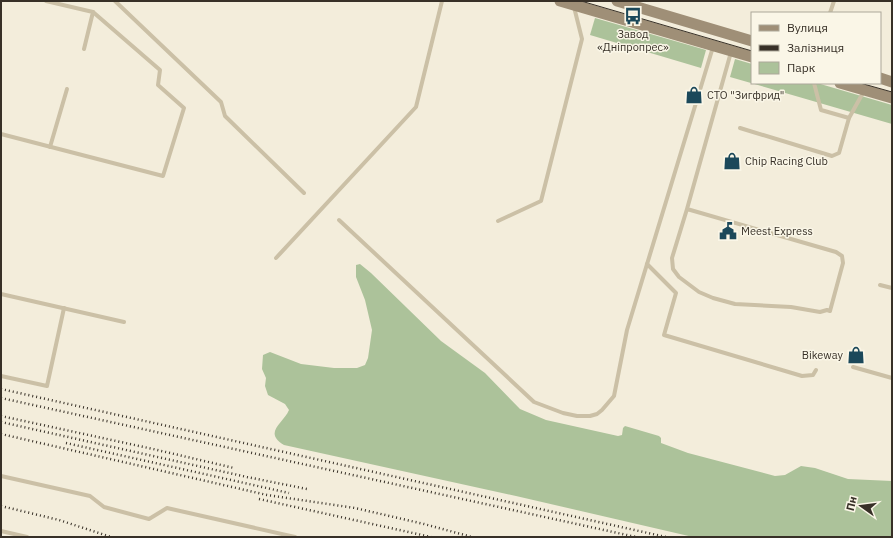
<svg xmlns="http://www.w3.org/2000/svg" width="893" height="538" viewBox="0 0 893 538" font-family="'IBM Plex Sans',sans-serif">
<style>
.green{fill:#acc29a}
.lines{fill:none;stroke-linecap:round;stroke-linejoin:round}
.service{stroke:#cbc0a6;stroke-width:4}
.secondary{stroke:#9f8f77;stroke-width:11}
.tram{stroke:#373027;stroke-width:1}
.rail{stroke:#373027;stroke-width:2.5;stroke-dasharray:1 3;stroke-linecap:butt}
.labels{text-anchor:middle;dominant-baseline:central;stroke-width:3;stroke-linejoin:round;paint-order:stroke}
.poi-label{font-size:11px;fill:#373027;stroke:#faf6e7;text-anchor:start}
</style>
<rect width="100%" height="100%" fill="#f3eddb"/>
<g class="green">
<path d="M595,18L706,50L701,68L590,35Z"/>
<path d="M735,59L752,64V83H817L892,105V124L730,77Z"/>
<path d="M360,264L371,273L441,341L485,373L520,409L546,420L618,436L622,435L623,428L625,426L659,436L661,438V443L688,453L775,476L785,475L801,466L815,468L848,479L892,481V537H693L516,496L284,445C263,432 283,424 289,410L285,404L268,395L265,386L266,378L262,369L263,355L270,352L301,364L334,368H357L365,365L368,358L372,330L365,300L356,277V265Z"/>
</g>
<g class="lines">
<g class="service">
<path d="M46,1L93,12L84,49"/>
<path d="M115,1L221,102L225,116L304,193"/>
<path d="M830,13L834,1"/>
<path d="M814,83L821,110L849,118"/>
<path d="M740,128L832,156L839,153L849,118L864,91"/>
<path d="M1,134L163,176L184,108L158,85L160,70L93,12"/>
<path d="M50,147L67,89"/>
<path d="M687,209L672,258L673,269L679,277L699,292L713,298L735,304L791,307L820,312L827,310L830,311L843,263L842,256L836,252L687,209L731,52"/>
<path d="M339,220L534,402L563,413L577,416H590L597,414L602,410L614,396L627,330L713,47"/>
<path d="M498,221L541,201L582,39L574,7"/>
<path d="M276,258L416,107L442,1"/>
<path d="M647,264L676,293L664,335L802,376L813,375L816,370"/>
<path d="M880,285L892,288"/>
<path d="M1,294L124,322"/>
<path d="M853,367L892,378"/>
<path d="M1,376L47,386L64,308"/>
<path d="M1,476L90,496L104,507L149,519L167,508L295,537"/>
<path d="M1,531L27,537"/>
</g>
<g class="secondary">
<path d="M560,1L752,57"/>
<path d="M617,1L752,41"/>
<path d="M880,78L892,82"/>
<path d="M840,83L892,98"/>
</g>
<g class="tram">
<path d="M581,1L752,51"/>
<path d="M860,83L892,92"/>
</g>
<g class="rail">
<path d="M1,389L666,537"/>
<path d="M1,398L636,537"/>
<path d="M1,416L153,449L234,468"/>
<path d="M1,422L247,477L307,489"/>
<path d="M1,434L267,495L355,508L424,524L472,537"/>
<path d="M66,443L289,493"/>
<path d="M259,499L431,537"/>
<path d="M1,506L59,520L111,537"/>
</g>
</g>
<defs>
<g id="bus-bare" transform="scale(1.38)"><path d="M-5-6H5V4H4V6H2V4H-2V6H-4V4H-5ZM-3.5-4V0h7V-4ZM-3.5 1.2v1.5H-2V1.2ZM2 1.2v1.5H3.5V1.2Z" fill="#1b485a" stroke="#faf6e7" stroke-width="2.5" paint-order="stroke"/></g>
<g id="shop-bare" transform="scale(1.38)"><path d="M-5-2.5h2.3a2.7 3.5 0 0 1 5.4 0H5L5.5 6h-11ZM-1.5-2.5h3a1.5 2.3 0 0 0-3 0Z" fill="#1b485a" stroke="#faf6e7" stroke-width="2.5" paint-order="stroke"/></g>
<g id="civic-bare" transform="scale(1.38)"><path d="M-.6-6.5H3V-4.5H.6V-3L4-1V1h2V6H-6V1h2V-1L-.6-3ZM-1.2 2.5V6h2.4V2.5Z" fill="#1b485a" stroke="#faf6e7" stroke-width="2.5" paint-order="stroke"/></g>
</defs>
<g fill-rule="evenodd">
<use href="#bus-bare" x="633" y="16"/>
<use href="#shop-bare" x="694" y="95"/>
<use href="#shop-bare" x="732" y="161"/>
<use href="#civic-bare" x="728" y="231"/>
<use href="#shop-bare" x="856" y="355"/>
</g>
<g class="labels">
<g class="poi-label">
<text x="633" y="34" text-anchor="middle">Завод<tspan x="633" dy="13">«Дніпропрес»</tspan></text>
<text x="707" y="95">СТО "Зигфрид"</text>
<text x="745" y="161">Chip Racing Club</text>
<text x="741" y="231">Meest Express</text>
<text x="843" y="355" text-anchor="end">Bikeway</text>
</g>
</g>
<rect width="893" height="538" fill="none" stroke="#373027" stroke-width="4"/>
<rect x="751" y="12" width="130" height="72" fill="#faf6e7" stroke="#aca79a"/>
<rect x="759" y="25" width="20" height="6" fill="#9f8f77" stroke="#aca79a"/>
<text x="787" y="32" font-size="12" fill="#373027">Вулиця</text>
<rect x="759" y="45" width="20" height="6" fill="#373027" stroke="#aca79a"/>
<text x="787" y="52" font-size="12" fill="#373027">Залізниця</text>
<rect x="759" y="62" width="20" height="12" fill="#acc29a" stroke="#aca79a"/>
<text x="787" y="72" font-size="12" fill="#373027">Парк</text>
<g transform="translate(861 506) rotate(284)" stroke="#faf6e7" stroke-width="3" paint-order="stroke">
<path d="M0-3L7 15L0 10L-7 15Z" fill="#373027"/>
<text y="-6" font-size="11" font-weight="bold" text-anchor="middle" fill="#373027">Пн</text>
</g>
</svg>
